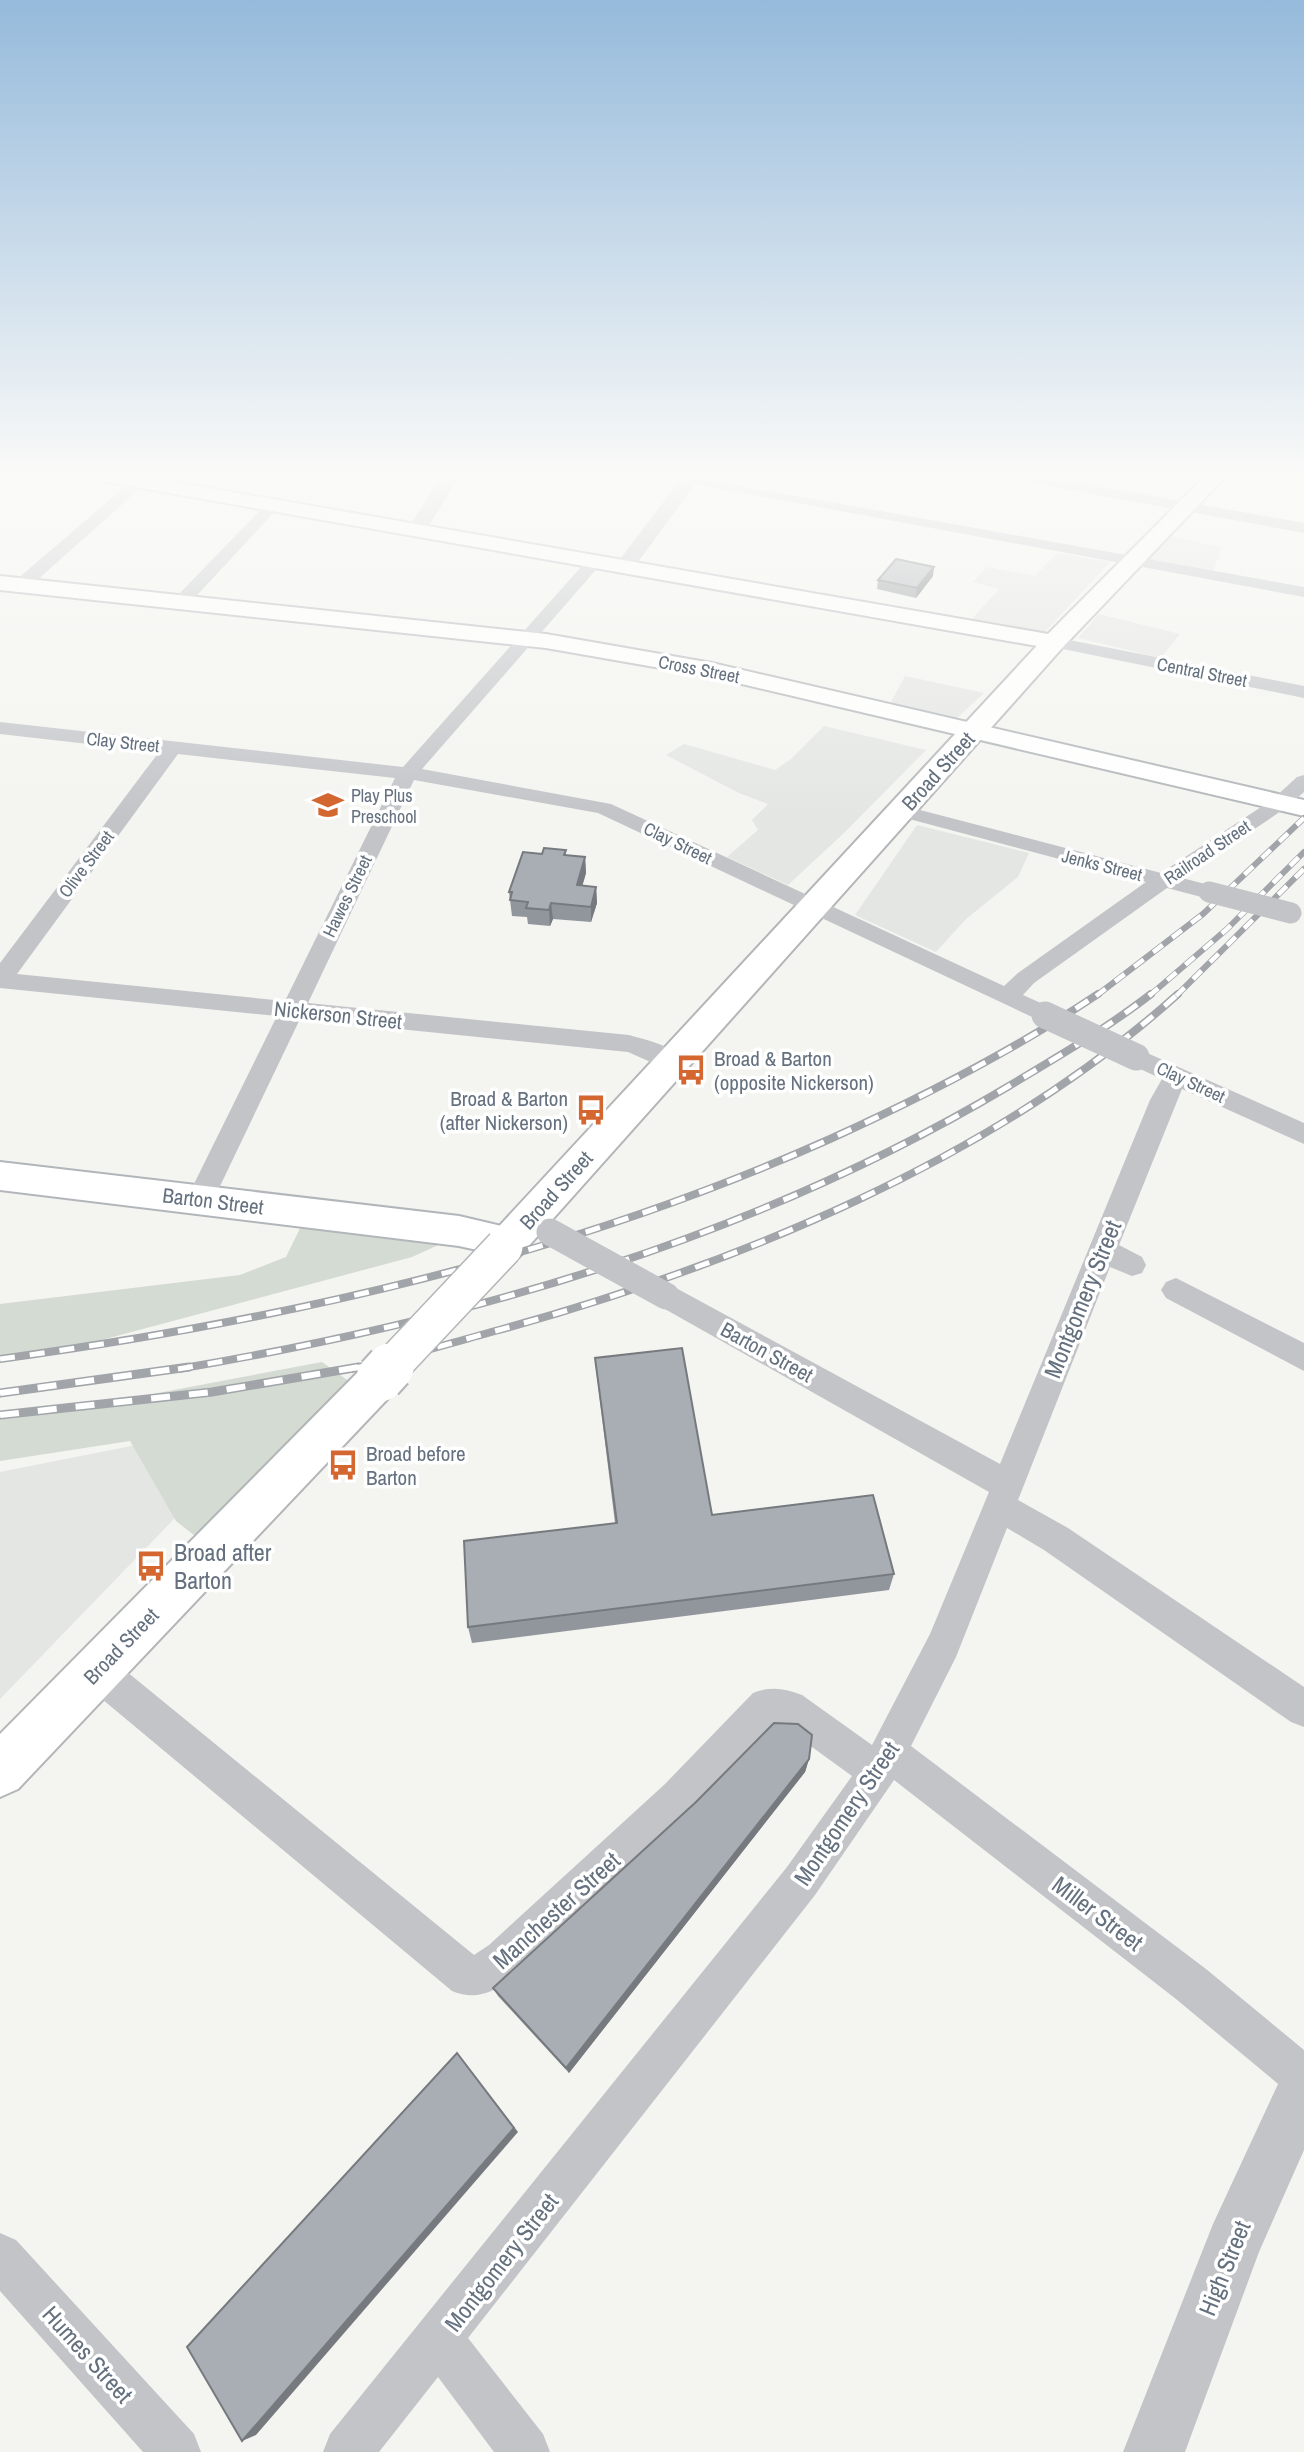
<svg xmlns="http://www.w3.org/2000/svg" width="1304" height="2452" viewBox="0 0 1304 2452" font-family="'Archivo Narrow',sans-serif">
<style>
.built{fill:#e4e6e4}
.green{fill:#d4dbd2}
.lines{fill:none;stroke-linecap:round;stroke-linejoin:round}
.secondary-casing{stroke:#b2b6ba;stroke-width:4}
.primary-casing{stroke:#b3b6b9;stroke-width:4}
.minor{fill:#c2c4c8;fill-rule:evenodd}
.tertiary{fill:#c2c4c8;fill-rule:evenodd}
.secondary{fill:#fff;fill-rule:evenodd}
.primary{fill:#fff;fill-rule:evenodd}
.rail-far2-casing{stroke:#a1a5aa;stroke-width:6}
.rail-far1-casing{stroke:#a1a5aa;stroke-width:8}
.rail-casing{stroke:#a1a5aa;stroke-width:9}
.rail-far2{stroke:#fff;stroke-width:4.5;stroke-dasharray:12;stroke-linecap:butt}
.rail-far1{stroke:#fff;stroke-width:5;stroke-dasharray:15;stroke-linecap:butt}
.rail{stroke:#fff;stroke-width:6;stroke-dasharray:19;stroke-linecap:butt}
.primary-bridge-far1-casing{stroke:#b3b6b9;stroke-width:40;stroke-linecap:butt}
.primary-bridge-casing{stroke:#b3b6b9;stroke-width:51;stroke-linecap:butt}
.minor-bridge-far1{stroke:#c2c4c8;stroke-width:21}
.minor-bridge{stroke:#c2c4c8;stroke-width:27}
.primary-bridge-far1{stroke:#fff;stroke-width:37}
.primary-bridge{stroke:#fff;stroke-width:47}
.wall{fill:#90969b}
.shaded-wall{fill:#767a7e}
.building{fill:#a8aeb4;stroke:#767a7e;stroke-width:2}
.labels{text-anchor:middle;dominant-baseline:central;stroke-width:7;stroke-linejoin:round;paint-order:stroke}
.far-street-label{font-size:18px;fill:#65717f;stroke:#fff}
.far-poi-label{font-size:18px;fill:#65717f;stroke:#fff;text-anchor:start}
.street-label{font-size:21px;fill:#65717f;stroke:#fff}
.poi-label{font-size:21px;fill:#65717f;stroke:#fff;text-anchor:start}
.near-street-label{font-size:24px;fill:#65717f;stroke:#fff}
.near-poi-label{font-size:24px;fill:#65717f;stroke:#fff;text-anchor:start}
</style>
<rect width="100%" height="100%" fill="#f4f4f0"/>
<g class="built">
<path d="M1168,536L1221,547L1213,573L1147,561Z"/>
<path d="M1057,553L1110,562L1043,634L970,621L999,589L973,582L987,567L1035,576Z"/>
<path d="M1099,614L1180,634L1161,658L1078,638Z"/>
<path d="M905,676L984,693L956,719L890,704Z"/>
<path d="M824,726L926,750L844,833L788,885L727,857L758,830L752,820L768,804L739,793L666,755L684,744L775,770L791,759Z"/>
<path d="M917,825L1029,853L1018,877L966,919L936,952L855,915Z"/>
<path d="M187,1435L230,1461L0,1699V1472Z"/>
</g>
<g class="green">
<path d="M309,1210L491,1221L412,1257L53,1353L0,1359V1304L240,1275L286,1257Z"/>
<path d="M322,1362L364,1392L213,1550L176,1521L130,1441L0,1461V1415L142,1396Z"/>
</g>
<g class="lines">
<g class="secondary-casing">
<g id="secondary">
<path d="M97,476H140L1054,635L1063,637L1066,642L1063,647L1054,649L107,482L100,480Z"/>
<path d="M0,576L546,634L712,663L1304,800V816L712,677L546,648L0,590Z"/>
<path d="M0,1162L459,1216L523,1231L528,1242L523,1253L509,1257L459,1246L0,1190Z"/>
</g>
</g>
<g class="primary-casing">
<g id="primary">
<path d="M1205,476H1226L1063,647L518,1258L504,1262L490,1258L484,1247L490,1236L1045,637Z"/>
<path d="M380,1360L395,1365L401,1378L395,1391L18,1789L0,1797V1734L365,1365Z"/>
</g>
</g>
<g class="minor">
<path d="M176,476H193L174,490H164L162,487Z"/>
<path d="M685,476L1304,587V597L689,483L682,479Z"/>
<path d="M1010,476H1040L1304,523V533L1017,480Z"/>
<path d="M140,477L147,481L145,484L27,589H15L13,585L15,581L135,478Z"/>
<path d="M273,500L278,502L281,505L278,508L187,606H175L173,602L175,598L268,502Z"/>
<path d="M595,556L603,561L601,564L422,769L611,804L1004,986L1018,973L1146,882L894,815L891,811L894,807L901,805L1161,873L1273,799L1297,777L1304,775V792L1287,807L1182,878L1217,887L1220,892L1217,897L1209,899L1167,888L1034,983L1023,995L1054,1009L1057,1015L1054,1021L1045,1023L598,813L414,780L308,1003L629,1035C646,1040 676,1046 686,1062L682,1068L673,1071L664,1068L628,1052L300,1019L210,1207L200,1211L190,1207L186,1200L277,1016L0,988V963L159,752L0,734V722L403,767L589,558ZM178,754L395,778L285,1001L17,974Z"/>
<path d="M1054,637L1304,686V698L1048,646L1045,642L1048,638Z"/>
<path d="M1136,1048L1304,1123V1144L1182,1089L1119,1245L1142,1257L1146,1265L1142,1273L1132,1276L1110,1267L1018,1500L1068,1528L1304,1687V1727L1291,1722L1044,1550L1007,1528L956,1657L911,1746L1206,1969L1304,2050V2100L1289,2093L1176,1999L894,1780L815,1895L468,2338L543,2434L550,2452H494L438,2377L379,2452H323L330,2434L787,1867L852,1776L783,1726L772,1725L693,1812L519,1975C496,1990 479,2002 452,1991L84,1684L79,1671L84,1658L97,1653L110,1658L474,1955L489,1945L665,1784L753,1693C770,1686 785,1688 802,1695L872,1745L930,1634L989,1492L656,1304L651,1296L656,1288L666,1284L676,1288L1000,1464L1150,1100L1162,1079L1127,1063L1124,1057L1127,1051Z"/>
<path d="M1176,1278L1304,1343V1371L1166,1298L1161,1290L1166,1282Z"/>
<path d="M0,2233L16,2240L194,2434L201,2452H143L0,2291Z"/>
</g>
<g class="tertiary">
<path d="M442,476H460L423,535H409L406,531Z"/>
<path d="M683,476H701L632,570H618L615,566Z"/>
<path d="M1304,2061V2150L1259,2252L1185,2452H1123L1213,2224L1285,2069Z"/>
</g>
<use href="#secondary" class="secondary"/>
<use href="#primary" class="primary"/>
<g class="rail-far2-casing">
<g id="rail-far2">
<path d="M1096,996L1203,914L1304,818"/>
<path d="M1149,996L1227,929L1304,852"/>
<path d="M1176,996L1304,869"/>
</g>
</g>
<g class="rail-far1-casing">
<g id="rail-far1">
<path d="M0,1359C286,1320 566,1257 830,1139C923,1097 1013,1051 1098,994"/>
<path d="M178,1369C469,1320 754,1238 1009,1086C1057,1057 1106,1029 1151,994"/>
<path d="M350,1369C400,1359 450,1343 499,1330C735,1265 994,1160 1178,994"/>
</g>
</g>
<g class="rail-casing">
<g id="rail">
<path d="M0,1393L189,1367"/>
<path d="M0,1415L212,1392L359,1367"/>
</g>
</g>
<use href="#rail-far2" class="rail-far2"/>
<use href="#rail-far1" class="rail-far1"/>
<use href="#rail" class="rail"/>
<g class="primary-bridge-far1-casing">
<path id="primary-bridge-far1" d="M389,1369L504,1247"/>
</g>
<g class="primary-bridge-casing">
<path id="primary-bridge" d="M380,1378L390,1367"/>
</g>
<path class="minor-bridge-far1" d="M1209,892L1291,913"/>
<g class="minor-bridge">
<path d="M1045,1015L1136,1057"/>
<path d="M550,1232L666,1296"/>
</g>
<use href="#primary-bridge-far1" class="primary-bridge-far1"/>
<use href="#primary-bridge" class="primary-bridge"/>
</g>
<g class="wall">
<path d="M933,576L916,598L877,589L878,580Z"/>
<path d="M566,850V856L585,857L586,873L582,886L596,887L597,903L591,922L553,919L550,926L528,924L527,917L512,916L509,892L542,854Z"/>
<path d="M595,1358L712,1515L894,1574L889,1590L472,1643L468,1627L615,1523L597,1377Z"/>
<path d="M809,1759L805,1772L569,2073L498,1996L493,1988Z"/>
</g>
<g class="shaded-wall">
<path d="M934,567L933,576L916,598L917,588Z"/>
<path d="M585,857L586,873L578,901L577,885Z"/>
<path d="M596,887L597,903L591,922V907Z"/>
<path d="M551,903L553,919L550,926L549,910Z"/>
<path d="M809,1759L805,1772L569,2073L566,2068Z"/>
<path d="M457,2053L518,2132L256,2435L242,2441Z"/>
</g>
<g class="building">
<path d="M896,559L934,567L917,588L878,580Z"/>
<path d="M544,848L566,850L564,855L585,857L577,885L596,887L591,907L551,903L549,910L526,908L528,902L510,900L512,892H509L523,852L542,854Z"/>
<path d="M682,1348L712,1515L873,1495L894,1574L468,1627L464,1541L617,1523L595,1358Z"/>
<path d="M774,1723L798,1724L812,1735L809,1759L566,2068L493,1988L696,1802Z"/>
<path d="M457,2053L514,2128L242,2441L187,2347Z"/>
</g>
<linearGradient id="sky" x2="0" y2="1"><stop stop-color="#95badb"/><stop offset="0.58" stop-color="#fafaf8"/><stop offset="1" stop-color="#fafaf8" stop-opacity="0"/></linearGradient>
<rect width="1304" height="819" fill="url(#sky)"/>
<defs>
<g id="school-bare" transform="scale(2.415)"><path d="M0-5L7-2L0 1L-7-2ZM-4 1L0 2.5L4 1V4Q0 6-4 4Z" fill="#d46630" stroke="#fff" stroke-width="2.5" paint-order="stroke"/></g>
<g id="bus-bare" transform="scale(2.415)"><path d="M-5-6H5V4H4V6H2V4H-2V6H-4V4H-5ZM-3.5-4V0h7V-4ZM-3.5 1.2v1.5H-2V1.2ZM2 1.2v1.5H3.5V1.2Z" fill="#d46630" stroke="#fff" stroke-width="2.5" paint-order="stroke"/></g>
</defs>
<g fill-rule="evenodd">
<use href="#school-bare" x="328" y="805"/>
<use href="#bus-bare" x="691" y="1070"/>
<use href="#bus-bare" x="591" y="1110"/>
<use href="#bus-bare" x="343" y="1465"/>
<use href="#bus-bare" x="151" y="1566"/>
</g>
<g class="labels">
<g class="far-street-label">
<text transform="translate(699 669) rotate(11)">Cross Street</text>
<text transform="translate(1202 672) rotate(11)">Central Street</text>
<text transform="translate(123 742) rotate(6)">Clay Street</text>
<text transform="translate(678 843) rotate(26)">Clay Street</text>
<text transform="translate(1207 852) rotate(-34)">Railroad Street</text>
<text transform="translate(86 864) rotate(-53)">Olive Street</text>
<text transform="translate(1102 865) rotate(14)">Jenks Street</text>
<text transform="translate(347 896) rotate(-64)">Hawes Street</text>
<text transform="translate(1191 1082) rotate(25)">Clay Street</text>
</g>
<g class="far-poi-label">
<text x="351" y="795">Play Plus<tspan x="351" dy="21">Preschool</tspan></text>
</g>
<g class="street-label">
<text transform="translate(938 771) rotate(-48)">Broad Street</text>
<text transform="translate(338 1015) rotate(6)">Nickerson Street</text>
<text transform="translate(556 1190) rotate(-48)">Broad Street</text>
<text transform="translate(213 1201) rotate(7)">Barton Street</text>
<text transform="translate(767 1352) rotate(29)">Barton Street</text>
<text transform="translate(121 1646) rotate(-46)">Broad Street</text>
</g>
<g class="poi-label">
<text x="714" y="1058">Broad &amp; Barton<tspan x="714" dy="24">(opposite Nickerson)</tspan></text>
<text x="568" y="1098" text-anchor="end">Broad &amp; Barton<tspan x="568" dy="24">(after Nickerson)</tspan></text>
<text x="366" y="1453">Broad before<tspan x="366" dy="24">Barton</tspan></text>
</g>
<g class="near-street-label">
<text transform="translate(1082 1299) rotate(-68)">Montgomery Street</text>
<text transform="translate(846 1813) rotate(-56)">Montgomery Street</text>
<text transform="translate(556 1910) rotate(-42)">Manchester Street</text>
<text transform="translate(1098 1913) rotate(37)">Miller Street</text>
<text transform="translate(501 2262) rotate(-52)">Montgomery Street</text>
<text transform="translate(1224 2268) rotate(-68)">High Street</text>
<text transform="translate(88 2354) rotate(48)">Humes Street</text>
</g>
<g class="near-poi-label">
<text x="174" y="1552">Broad after<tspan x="174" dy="28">Barton</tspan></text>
</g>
</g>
</svg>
